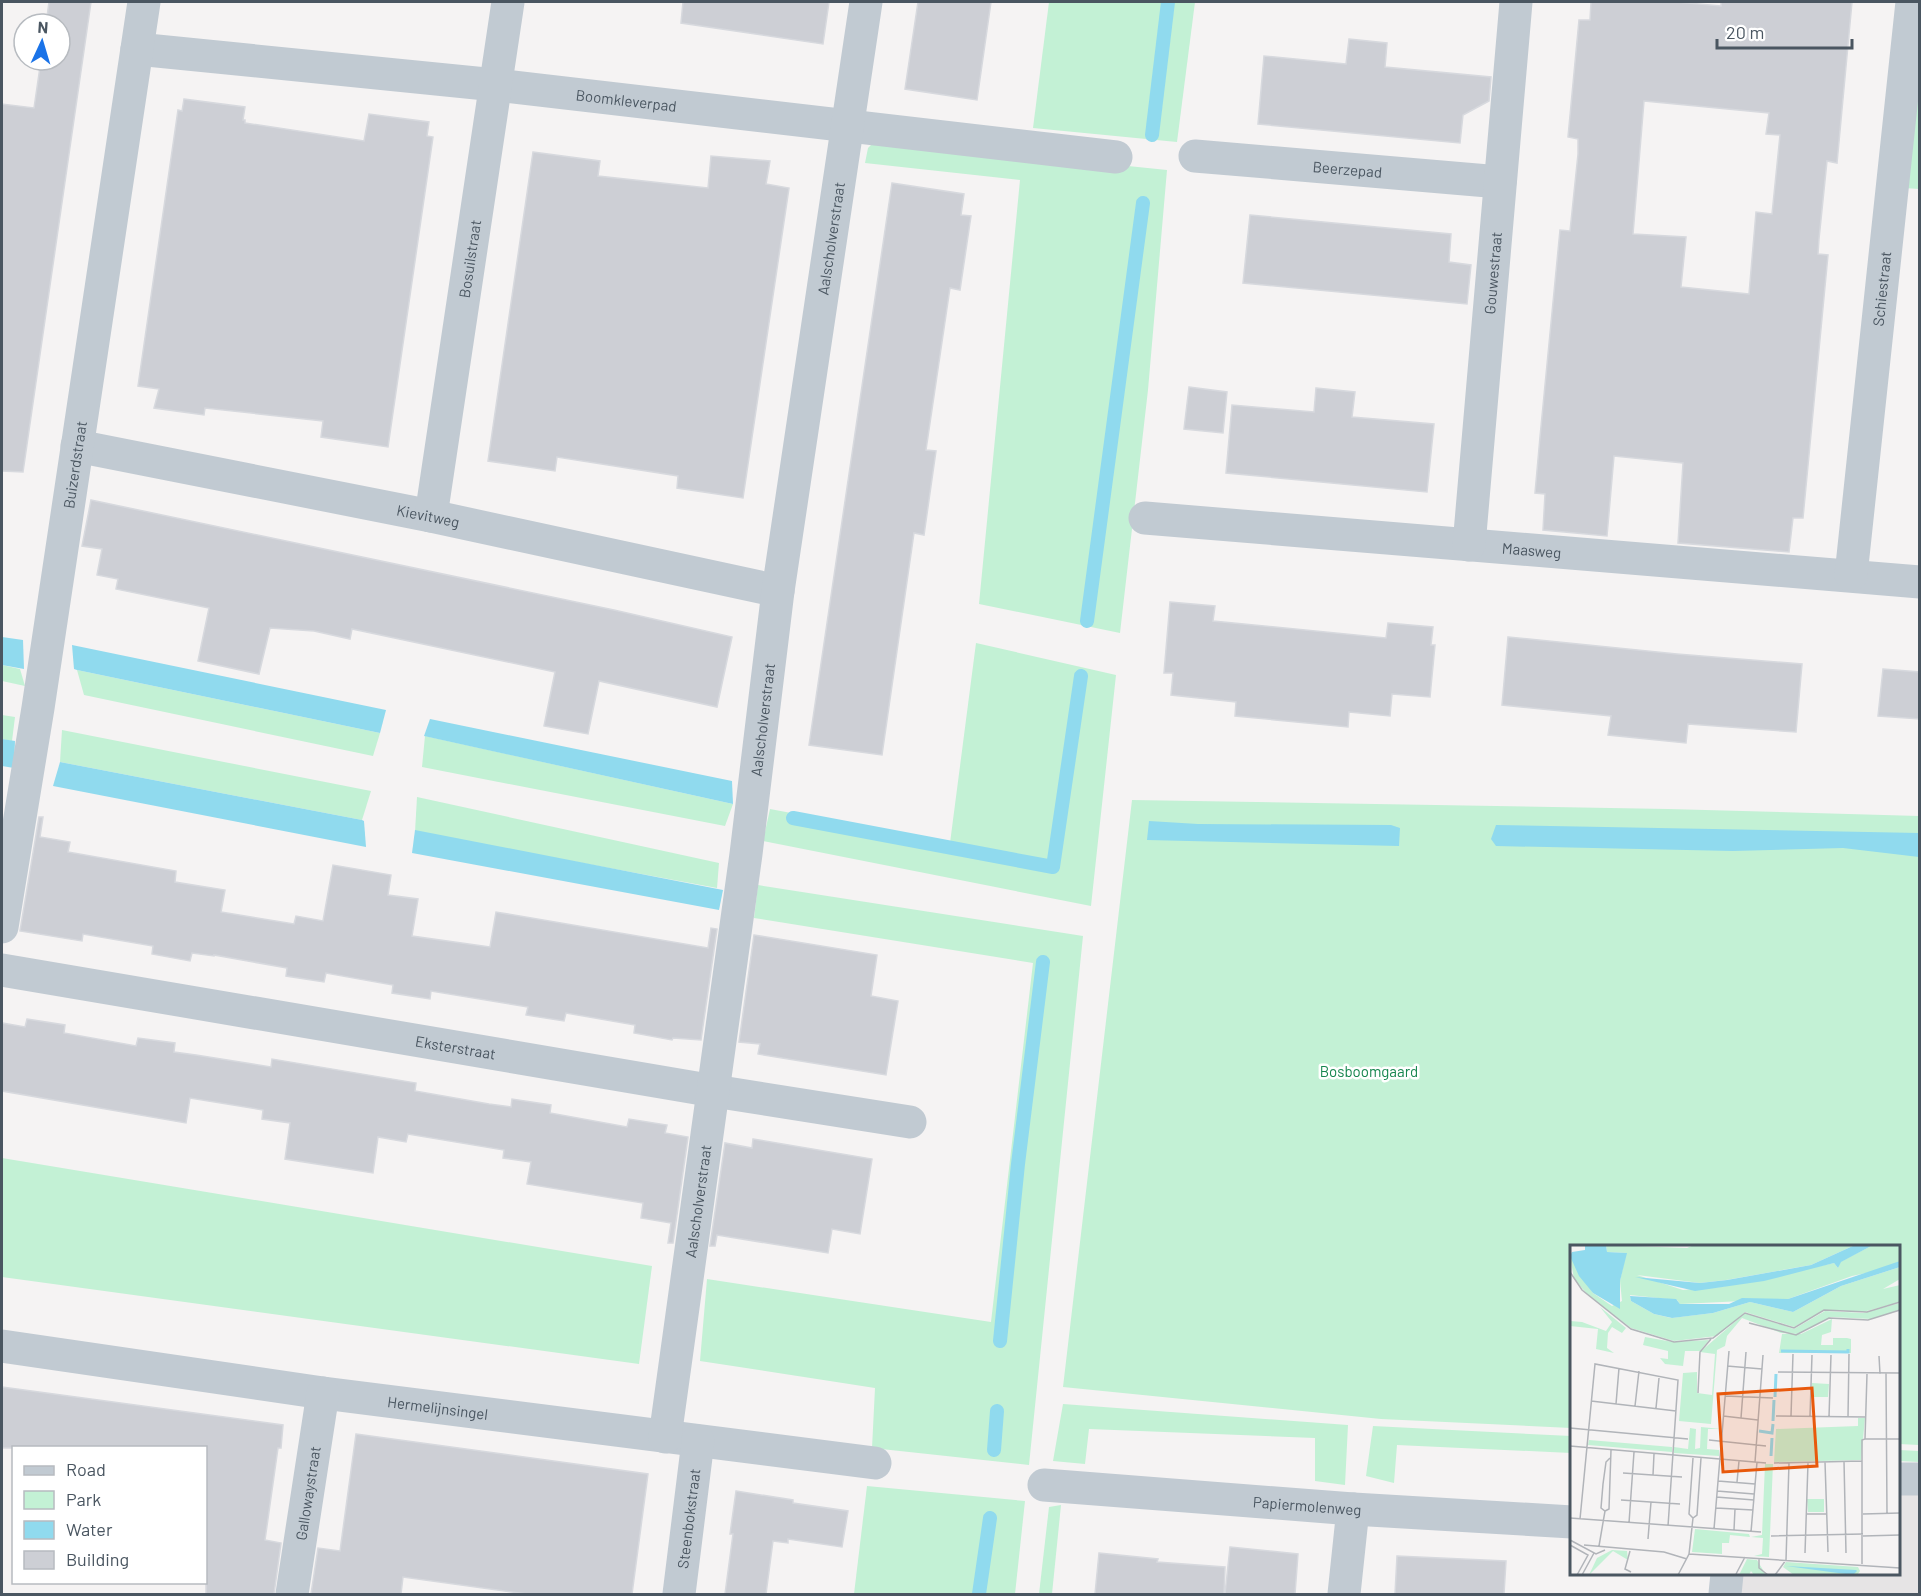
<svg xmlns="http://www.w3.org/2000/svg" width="1921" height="1596" viewBox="0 0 1921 1596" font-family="Barlow,sans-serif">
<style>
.education{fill:#e6e4e5}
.green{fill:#c3f1d5}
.water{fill:#90daee}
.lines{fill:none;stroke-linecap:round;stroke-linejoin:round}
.stream{stroke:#90daee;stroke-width:14}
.building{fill:#cdcfd5;stroke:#d7d9de;stroke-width:1.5;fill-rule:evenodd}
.minor{stroke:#c1cad2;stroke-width:33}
.labels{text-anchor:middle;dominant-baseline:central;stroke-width:5;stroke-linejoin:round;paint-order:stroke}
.street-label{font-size:15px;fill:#4a5661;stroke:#fff}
.park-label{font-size:15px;fill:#17864f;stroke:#fff}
.inset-river{fill:none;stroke:#90daee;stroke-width:3}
.inset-road{fill:none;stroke:#b1b4b9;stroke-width:1.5}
.view{fill:#e8590c;fill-opacity:0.15;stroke:#e8590c;stroke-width:3}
.inset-edge{fill:none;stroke:#4a5661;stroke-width:3}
</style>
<rect width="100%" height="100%" fill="#f5f3f3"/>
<path class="education" d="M1899,1494L1919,1495V1594H1738L1740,1574H1898Z"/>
<g class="green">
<path d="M1049,2H1195L1177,142L1033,128Z"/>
<path d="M1919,27V189L1904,188Z"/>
<path d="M876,140L1167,170L1148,390L1120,633L979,604L1020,180L865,163L868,148Z"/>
<path d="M976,643L1116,675L1091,906L763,841L770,809L950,843Z"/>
<path d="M2,665L20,669L25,686L2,681Z"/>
<path d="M77,670L380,733L373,756L84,695Z"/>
<path d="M2,715L15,717L12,741L2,739Z"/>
<path d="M62,730L371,791L362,820L60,762Z"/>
<path d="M425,736L733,804L725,826L422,767Z"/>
<path d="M417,797L719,863L717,888L415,832Z"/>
<path d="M1132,800L1668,809L1919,816V1445L1899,1444L1898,1246H1572L1571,1428L1381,1419L1063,1387Z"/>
<path d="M758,885L1083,936L1029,1465L872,1448L875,1388L700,1361L707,1279L991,1322L1033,963L754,918Z"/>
<path d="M2,1158L652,1266L639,1364L2,1277Z"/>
<path d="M1063,1404L1348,1425L1345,1485L1315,1481V1438L1089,1429L1085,1464L1053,1461Z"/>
<path d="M1373,1426L1571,1436V1453L1397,1445L1394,1483L1366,1476Z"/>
<path d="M1899,1450L1919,1451V1462L1899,1461Z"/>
<path d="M867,1486L1025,1501L1015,1594H854Z"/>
<path d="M1061,1505L1052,1594H1039L1049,1507Z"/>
</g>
<g class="water">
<path d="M2,637L23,640L24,669L2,665Z"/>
<path d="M72,645L386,710L380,733L77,670L74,669Z"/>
<path d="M430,719L732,781L733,804L424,736Z"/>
<path d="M2,739L15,741L14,768L2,766Z"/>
<path d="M60,762L362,820L364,821L366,847L53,786Z"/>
<path d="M1149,821L1198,824L1391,825L1400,828L1399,846L1147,840Z"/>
<path d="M1496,825L1919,833V857L1843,848L1733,851L1496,846L1491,839Z"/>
<path d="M415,830L723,890L719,910L412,853Z"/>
</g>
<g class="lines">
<g class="stream">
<path d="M1152,135L1168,2"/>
<path d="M1087,621L1143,203"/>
<path d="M793,818L1053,867L1081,676"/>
<path d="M1000,1341L1018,1164L1043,962"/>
<path d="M994,1450L997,1411"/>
<path d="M979,1594L990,1518"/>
</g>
</g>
<g class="building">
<path d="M49,2H91L23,472L2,471V104L34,108L41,60H60V24H46Z"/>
<path d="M683,2H829L823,44L681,23Z"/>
<path d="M918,2H991L977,100L905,89Z"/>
<path d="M1591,2H1677L1721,6V2H1852L1837,163L1827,161L1819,239L1818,254L1828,255L1803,518H1793L1789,552L1678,543L1683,463L1614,456L1607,536L1543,530L1545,494L1535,493L1540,437L1560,230L1570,231L1578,154V139L1568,137L1579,20H1590ZM1644,101L1769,113L1766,134L1780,135L1772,214L1756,212L1749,294L1681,287L1686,237L1633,234Z"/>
<path d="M1349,39L1387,43L1385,67L1491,77L1489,101L1463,115L1460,143L1258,124L1264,56L1346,64Z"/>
<path d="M184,99L245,107L243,120H245V123L364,141L369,114L429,122L427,136L433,137L388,447L321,437L323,421L205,408L204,415L154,408L159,389L138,386L178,110L182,111Z"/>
<path d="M533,152L600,161L598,176L708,188L711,156L770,161L766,184L789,188L743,498L677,488L678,476L557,457L555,471L488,461Z"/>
<path d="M892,183L964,194L961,215L971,216L960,290L950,288L926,450L936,451L924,535L914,533L882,755L809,745Z"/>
<path d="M1250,215L1451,234L1449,262L1471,265L1467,304L1243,283Z"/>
<path d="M1189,387L1227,392L1223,433L1184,429Z"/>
<path d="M1316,388L1355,392L1352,417L1434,424L1427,492L1226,473L1232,405L1314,412Z"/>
<path d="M91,500L614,610L732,637L717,707L599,681L588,734L544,726L555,672L352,629L350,639L314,631L270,628L259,674L198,661L209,608L116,589L118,579L97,575L102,549L82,546Z"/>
<path d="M1170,602L1215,606L1213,621L1386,638L1388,623L1433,627L1431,645H1435L1430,697L1392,694L1390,716L1349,712L1348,727L1235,716L1236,702L1171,695L1173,673H1164Z"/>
<path d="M1508,637L1677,654L1802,664L1796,732L1688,724L1686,743L1608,735L1611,716L1502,705Z"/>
<path d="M1883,669L1920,672V719L1878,716Z"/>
<path d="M39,817H43L40,837L70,842L68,852L176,871L175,882L225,890L221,912L294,924L296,916L323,921L333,865L391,875L388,895L418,899L412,936L490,947L496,912L708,948L711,928L717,929L701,1040L673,1038L672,1040L634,1033L635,1025L566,1013L564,1021L526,1015L528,1007L431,991L430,999L392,993L393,985L326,973L324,982L286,976L287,968L214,955V956L192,953L190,961L152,954L153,946L83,934L82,941L20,931Z"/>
<path d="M754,935L877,955L871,996L898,1001L886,1075L758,1054L760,1044L739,1042Z"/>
<path d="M27,1019L65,1025L64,1033L136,1046L138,1038L175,1043L174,1052L196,1055L271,1067L272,1059L416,1083L415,1091L489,1104L511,1107L512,1099L551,1105L550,1113L627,1127L629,1119L667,1125L665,1133L688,1137L673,1243H668L671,1223L641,1218L643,1203L527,1184L531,1162L503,1158L504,1150L408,1134L406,1142L378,1137L373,1173L285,1159L290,1123L262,1119L263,1110L190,1098L186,1123L2,1091V1023L25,1027Z"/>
<path d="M753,1139L872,1159L860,1234L832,1229L828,1253L717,1235L715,1246H710L725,1143L752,1148Z"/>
<path d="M2,1387L283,1425L281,1448H278L265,1540L281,1543L274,1594H206V1448H2Z"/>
<path d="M356,1434L648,1474L632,1594H527L403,1577L401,1594H311L318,1548L340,1551Z"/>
<path d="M736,1491L793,1500V1503L848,1511L842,1547L788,1539V1543L773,1541L766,1594H725L733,1534H730Z"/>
<path d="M1230,1547L1298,1554L1295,1594H1225Z"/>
<path d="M1099,1553L1158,1559L1157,1562L1225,1567L1224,1594H1095Z"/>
<path d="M1397,1556L1506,1561L1504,1594H1395Z"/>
</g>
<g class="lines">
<g class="minor">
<path id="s1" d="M137,49L496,85L1116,157"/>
<path id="s2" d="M1195,156L1500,182"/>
<path id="s3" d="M77,446L431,516L778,591"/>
<path id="s4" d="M431,516L508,2"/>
<path id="s5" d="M1145,518L1920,582"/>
<path id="s6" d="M1469,545L1516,2"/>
<path id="s7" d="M1851,575L1912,2"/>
<path id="s8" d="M2,927L38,708L144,2"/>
<path id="s9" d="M2,970L714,1091L910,1122"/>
<path id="s10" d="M2,1346L323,1393L875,1463"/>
<path id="s11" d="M665,1437L746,854L778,591L866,2"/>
<path d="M1898,1479H1920"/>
<path id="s12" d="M1044,1485L1353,1509L1572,1522"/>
<path id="s13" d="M292,1594L323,1393"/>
<path id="s14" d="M679,1594L698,1441"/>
<path d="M1344,1594L1353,1509"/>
<path d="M1725,1594L1727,1574"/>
</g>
</g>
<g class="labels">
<g class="street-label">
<text stroke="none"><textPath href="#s1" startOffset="492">Boomkleverpad</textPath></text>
<text stroke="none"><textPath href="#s2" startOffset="153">Beerzepad</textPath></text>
<text stroke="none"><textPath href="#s11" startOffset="1210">Aalscholverstraat</textPath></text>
<text stroke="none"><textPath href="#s4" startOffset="260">Bosuilstraat</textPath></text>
<text stroke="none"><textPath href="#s6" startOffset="273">Gouwestraat</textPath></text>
<text stroke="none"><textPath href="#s7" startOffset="288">Schiestraat</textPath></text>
<text stroke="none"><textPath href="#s8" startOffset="468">Buizerdstraat</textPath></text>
<text stroke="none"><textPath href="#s3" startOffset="358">Kievitweg</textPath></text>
<text stroke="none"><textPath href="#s5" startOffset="388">Maasweg</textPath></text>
<text stroke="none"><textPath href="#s11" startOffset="724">Aalscholverstraat</textPath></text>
<text stroke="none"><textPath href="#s9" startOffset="460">Eksterstraat</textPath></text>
<text stroke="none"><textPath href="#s11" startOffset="238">Aalscholverstraat</textPath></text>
<text stroke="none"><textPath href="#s10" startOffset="440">Hermelijnsingel</textPath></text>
<text stroke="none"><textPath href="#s13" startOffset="102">Gallowaystraat</textPath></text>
<text stroke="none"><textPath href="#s12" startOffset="264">Papiermolenweg</textPath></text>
<text stroke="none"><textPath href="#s14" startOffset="76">Steenbokstraat</textPath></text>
</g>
<g class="park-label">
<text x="1369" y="1071">Bosboomgaard</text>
</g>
</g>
<g transform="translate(1570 1245)">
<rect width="330" height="330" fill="#f5f3f3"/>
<path d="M36,0L117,3L124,0H285L241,20L156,35L130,38L67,30L113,45L151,42L264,18L268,23L270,17L303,0H330V16L315,24L282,31L218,54L110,59L107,55L60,50L61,56L84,69L101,73L143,68L180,57L223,67L271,41L330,22V34L313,44L330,40V57L293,67L254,65L224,82L175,67L147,91L104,96L61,83L17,49L4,34L0,11L23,48L42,61L52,56L50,36L56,8L37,7ZM330,58V65L301,74L261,72L228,89L211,88L172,73L157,91L155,101L147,105L141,179L109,176L113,128L127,127V148L142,150L145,109L130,107L175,68L224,84L255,66L293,68ZM30,62L56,83L52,88L42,82L38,88L37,103L44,108L26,104L28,84L0,81V76L12,77L36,86L42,77ZM262,74L261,87L252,90L251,100H263V93H277L281,94V108H209L212,89H231ZM75,92L103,97L139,95L130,106H115L113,121L95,119L90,113L98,114V106L73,100ZM242,138L259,139L258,152H241ZM288,173H295L291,215L204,217L206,184L288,181ZM131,182L151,184H138L137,204L149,205V211L104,208V202L118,204L120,183L126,184L125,204L130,203ZM19,195L102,202V207L18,200ZM195,219H203L199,312L184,311L192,309L193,293L181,292L192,290ZM237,254H254V267H238ZM125,284L179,289L180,292L160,290L159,298H152V309L122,307ZM42,305L57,306L58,315L43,306L19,330L27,313ZM177,314L187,315L196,330H184L181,326L179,330H169ZM216,317L288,322L290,326L287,330H224L213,322Z" fill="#c3f1d5"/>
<path d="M15,0H36L37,7L57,8L50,36V64L23,48L9,31L0,11L2,7L15,5ZM285,0H303L271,17L268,23L264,18L194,36L125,46L65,32L130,38L157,35L241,20ZM330,16V22L271,41L223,67L180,57L143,68L102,73L84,69L61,56L60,51L106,54L110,59H159L172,53L218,54ZM216,321L286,325L287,326L283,330Z" fill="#90daee"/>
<path class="inset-river" d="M211,106L278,107V104M205,152L206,129M203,176L204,155M189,186L202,188L203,179M201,211L202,193"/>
<path class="inset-road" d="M0,27L12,45L61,84L104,97L143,93L175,68L224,83L254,65L297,67L330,57M179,78L226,90L259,73L298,75L330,65M309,111L310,129M157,121L192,124M208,127L330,128M316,128L317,269M128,148L130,107L141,94M155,151L203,153M21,156L106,166M46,159L49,123M65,161L69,126M86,163L89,133M153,171L188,175M206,171L296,172M221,171L223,109M240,171L242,110M259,172L261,110M278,172L279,109M171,173L176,107M0,183L118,194M295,194H330M139,195L196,201M0,201L196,218M40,213L36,217L33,239L31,263L35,266L39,264L41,205M123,213L119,269L123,273L127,270L131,213M274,216L276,308M185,217L193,110M255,217L258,307M204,218L292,216M53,228L112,232M83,230L84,209M148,236L185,239M167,237L169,216M147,246L184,249M146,252L184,255M51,255L110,259M146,263L183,265M236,269H256M293,269L330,268M0,273L191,287M10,274L25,119L108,135L98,281M59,278L64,207M144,284L159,106M164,285L165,264M181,287L187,217M201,291L293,289M293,291L330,290M78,294L81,257M0,295L26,309L35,305M0,300L18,310L7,330M14,300L94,307L117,314M29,301L35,266M60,306L55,324L61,327M235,308L238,218M119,309L330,323M189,313V323L198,330M292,319V195L295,194L297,129M166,329L175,312M12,330L24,308M108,330L119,309L123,273M205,330L216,315L219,218"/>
<path class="view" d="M242,143L247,221L153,227L148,149Z"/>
<rect width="330" height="330" class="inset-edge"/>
</g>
<rect width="1921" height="1596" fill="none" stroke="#4a5661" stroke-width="6"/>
<rect x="12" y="1446" width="195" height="138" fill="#ffffff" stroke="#b7bbc0" stroke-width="1.5"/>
<rect x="24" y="1466" width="30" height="9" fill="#c1cad2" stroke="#b7bbc0" stroke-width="1.5"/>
<text x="66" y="1476" font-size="18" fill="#4a5661">Road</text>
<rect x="24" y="1491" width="30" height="18" fill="#c3f1d5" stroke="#b7bbc0" stroke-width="1.5"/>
<text x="66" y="1506" font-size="18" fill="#4a5661">Park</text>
<rect x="24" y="1521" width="30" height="18" fill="#90daee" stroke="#b7bbc0" stroke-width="1.5"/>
<text x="66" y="1536" font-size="18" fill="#4a5661">Water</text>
<rect x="24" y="1551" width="30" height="18" fill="#cdcfd5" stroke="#b7bbc0" stroke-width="1.5"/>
<text x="66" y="1566" font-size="18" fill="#4a5661">Building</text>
<g transform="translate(42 42) rotate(4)"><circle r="28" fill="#ffffff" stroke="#b7bbc0" stroke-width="1.5"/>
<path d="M0-4.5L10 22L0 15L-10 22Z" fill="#1a73e8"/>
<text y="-9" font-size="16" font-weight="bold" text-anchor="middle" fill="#4a5661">N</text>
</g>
<path d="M1717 39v9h135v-9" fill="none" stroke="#4a5661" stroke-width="3"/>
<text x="1726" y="39" font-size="18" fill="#4a5661" stroke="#ffffff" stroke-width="4.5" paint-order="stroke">20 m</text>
</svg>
